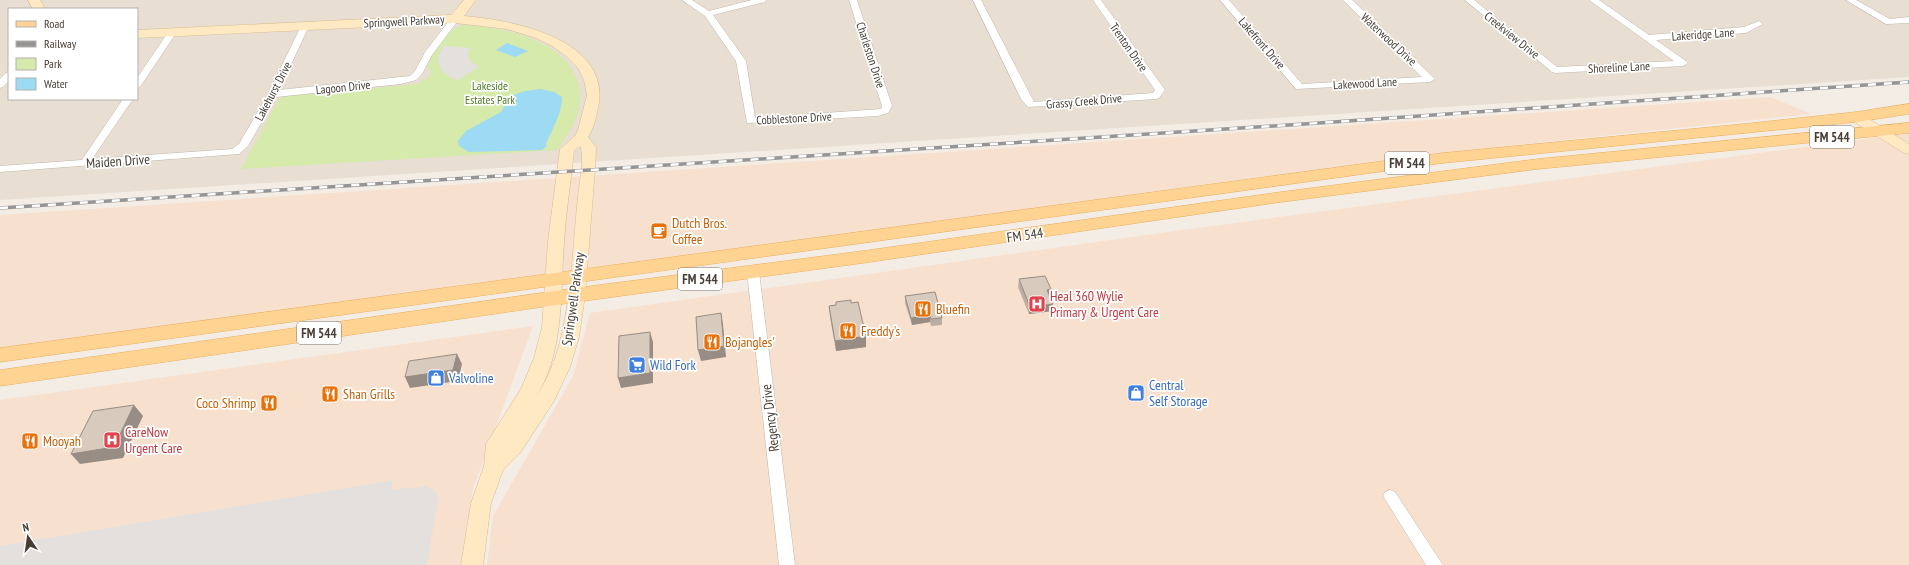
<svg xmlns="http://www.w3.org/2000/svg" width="1909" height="565" viewBox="0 0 1909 565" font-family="'PT Sans Narrow',sans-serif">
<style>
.residential{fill:#e8ded2;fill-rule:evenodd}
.commercial{fill:#f7e1ce}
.green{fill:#d5eaab}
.parking{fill:#e4e0dd}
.water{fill:#9ddaf4}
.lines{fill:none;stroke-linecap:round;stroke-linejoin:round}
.street-casing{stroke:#c2b7aa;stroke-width:1}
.secondary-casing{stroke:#d6bc92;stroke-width:1}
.primary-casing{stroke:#e9ae5d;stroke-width:1}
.street{fill:#fff;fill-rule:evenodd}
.secondary{fill:#ffe9c3;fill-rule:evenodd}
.primary{fill:#ffd392;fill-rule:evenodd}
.rail-casing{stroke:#959595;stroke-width:3.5}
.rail{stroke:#fff;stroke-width:2.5;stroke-dasharray:8;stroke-linecap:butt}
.wall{fill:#baaea2}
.shaded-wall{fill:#978d84}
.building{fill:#d8cabc;stroke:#978d84}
.labels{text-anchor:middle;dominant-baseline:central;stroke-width:3.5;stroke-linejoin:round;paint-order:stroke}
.far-street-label{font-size:12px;fill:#463d34;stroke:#fff}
.far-park-label{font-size:12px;fill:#4f7a25;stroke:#fff}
.shield{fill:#fff;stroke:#7e7771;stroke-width:1}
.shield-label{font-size:13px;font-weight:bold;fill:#463d34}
.street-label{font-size:14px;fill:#463d34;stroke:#fff}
.food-label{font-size:14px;fill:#c56008;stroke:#fff;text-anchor:start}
.health-label{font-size:14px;fill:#be3a42;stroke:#fff;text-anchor:start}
.shop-label{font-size:14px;fill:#366cbe;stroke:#fff;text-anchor:start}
</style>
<rect width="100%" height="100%" fill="#f3ede5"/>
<path class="residential" d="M0,0H1909V77L0,200ZM9,9H137V99H9Z"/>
<g class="commercial">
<path d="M1771,97L1811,114L1423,155L0,349V215Z"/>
<path d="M1909,133V565H487L493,516L573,376L590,313L1175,231Z"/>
<path d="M533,326L473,489L461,565H0V400Z"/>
</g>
<path class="green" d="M463,25C513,27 593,47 578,113C575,125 564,139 557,150L241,169L280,97L417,84L430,76L431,71L427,67C435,51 445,30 463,25Z"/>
<g class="parking">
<path d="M444,46L471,48L468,52V57L472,63L480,66L458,80L448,76L441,69L438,62L439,53Z"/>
<path d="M393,480L391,490L426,486L436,492L438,497L437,506L427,565H0V546Z"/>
</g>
<g class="water">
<path d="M507,43L528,51L515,57L496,50Z"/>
<path d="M540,89L554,92L562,97C562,114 552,129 546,144L547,146L542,150L469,152L459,146L458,141L466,131L501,112L511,96L525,91Z"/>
</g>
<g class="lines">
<g class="street-casing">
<g id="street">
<path d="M682,0H692L709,11L752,0H766L765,2L713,15L746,61L755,118L881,109L882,106L849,0H857L892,106L888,113L878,116L747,123L736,61L705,16Z"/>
<path d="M973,0H981L1034,102L1153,93L1155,90L1093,0H1101L1165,90L1159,98L1156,99L1028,107L1021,99Z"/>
<path d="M1220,0H1229L1302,84L1422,77L1343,0H1352L1435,79L1430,82L1296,89Z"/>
<path d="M1465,0H1474L1557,67L1674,61L1589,0H1599L1649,35L1744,27L1759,21L1763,24L1746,33L1656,40L1686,61L1688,63L1683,66L1555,73L1552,72Z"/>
<path d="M1846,0H1856L1890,19L1909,17V23L1886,24Z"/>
<path d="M455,16L459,19L432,55L422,74L416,80L401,84L276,97L248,146L239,154L0,172V166L82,160L123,99H133L92,159L232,149L239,144L268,94L302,24L305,23L309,26L279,90L410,76L415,71L425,52L452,17Z"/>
<path d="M172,30L176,33L140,87L137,88V78L169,31Z"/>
<path d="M9,72V81L3,87L0,88V79L6,73Z"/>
<path d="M753,268L757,269L759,272L795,565H779L747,272L749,269Z"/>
<path d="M1390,490L1395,492L1443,565H1426L1383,496L1385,492Z"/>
</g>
</g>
<g class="secondary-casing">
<g id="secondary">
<path d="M28,0H40L45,9H33Z"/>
<path d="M464,0H476L464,16C512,20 613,39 598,108C596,118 594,128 588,137L596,147L595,169L585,295L579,337L570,367L554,401L520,453L503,470L491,503L483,565H461L471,503L484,466L486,444L521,389L534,358L542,327L548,241L560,149L575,136L578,130L587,95L584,80L578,68L566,56L552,46L536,38L507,29L455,23L137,38V30L451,15ZM580,146C585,156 579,185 578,197C573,243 572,292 561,337C556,359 547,381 535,399C565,352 560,295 564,242C566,211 571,181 574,150Z"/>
<path d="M1856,113L1861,114L1909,144V154L1904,153L1851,120L1849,117L1851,114Z"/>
</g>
</g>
<g class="primary-casing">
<g id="primary">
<path d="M1909,104V114L1856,122L1443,163L0,362V348L1443,153L1743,124L1856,112Z"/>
<path d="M1909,123V133L1538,169L1281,202L863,263L576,302L0,386V370L576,288L863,251L1281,192L1538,159Z"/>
</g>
</g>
<use href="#street" class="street"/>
<use href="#secondary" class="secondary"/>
<use href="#primary" class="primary"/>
<g class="rail-casing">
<path id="rail" d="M0,208L1319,123L1909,82"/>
</g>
<use href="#rail" class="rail"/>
</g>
<g class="wall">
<path d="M1019,279L1051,289L1050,296L1053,311L1029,314L1018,287Z"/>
<path d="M905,296L942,318V325L931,326L930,322L912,325L905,303Z"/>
<path d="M851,303L866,336V347L836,351L830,317L829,306Z"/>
</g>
<g class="shaded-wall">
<path d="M1051,289L1050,296L1047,290Z"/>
<path d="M1053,304V311L1029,314L1030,307Z"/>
<path d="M721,313L723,324L726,357L701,361L698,350Z"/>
<path d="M930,315V322L912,325L911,318Z"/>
<path d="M650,332L653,342V383L621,388L618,378Z"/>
<path d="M866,336V347L836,351L835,341Z"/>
<path d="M457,354L462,364L458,381L410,388L405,377Z"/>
<path d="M134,405L143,416L123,458L80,464L71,454Z"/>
</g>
<g class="building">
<path d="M1045,276L1051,289L1047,290L1053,304L1030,307L1019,279Z"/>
<path d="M935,292L942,318L931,319L930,315L911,318L905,296Z"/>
<path d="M851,300V303L858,302L866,336L835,341L829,306L836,305V302Z"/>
<path d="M721,313L724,346L698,350L696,317Z"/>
<path d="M650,332V373L618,378L619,336Z"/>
<path d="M457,354L453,370L405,377L409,361Z"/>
<path d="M134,405L114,447L71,454L93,411Z"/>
</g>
<defs>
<g id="cafe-square" transform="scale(0.9)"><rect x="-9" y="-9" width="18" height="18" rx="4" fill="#e8710a" stroke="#fff"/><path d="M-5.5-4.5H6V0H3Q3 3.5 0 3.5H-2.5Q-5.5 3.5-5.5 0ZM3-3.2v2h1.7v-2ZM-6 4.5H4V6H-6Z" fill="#fff"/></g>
<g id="hospital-square" transform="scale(0.9)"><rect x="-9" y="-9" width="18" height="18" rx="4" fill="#e0444e" stroke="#fff"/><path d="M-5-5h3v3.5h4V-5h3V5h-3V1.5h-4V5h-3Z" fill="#fff"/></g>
<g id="restaurant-square" transform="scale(0.9)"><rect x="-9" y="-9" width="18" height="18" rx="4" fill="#e8710a" stroke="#fff"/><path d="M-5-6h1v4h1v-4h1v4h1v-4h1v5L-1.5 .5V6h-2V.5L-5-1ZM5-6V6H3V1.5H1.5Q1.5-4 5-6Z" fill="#fff"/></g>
<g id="supermarket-square" transform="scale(0.9)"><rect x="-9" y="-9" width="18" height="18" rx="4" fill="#3f7fe0" stroke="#fff"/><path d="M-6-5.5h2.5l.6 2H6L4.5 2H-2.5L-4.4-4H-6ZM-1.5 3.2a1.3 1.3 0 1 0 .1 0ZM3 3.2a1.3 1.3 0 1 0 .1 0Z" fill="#fff"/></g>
<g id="shop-square" transform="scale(0.9)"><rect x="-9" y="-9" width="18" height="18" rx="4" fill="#3f7fe0" stroke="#fff"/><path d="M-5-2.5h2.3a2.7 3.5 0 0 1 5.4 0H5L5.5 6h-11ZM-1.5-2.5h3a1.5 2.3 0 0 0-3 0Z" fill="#fff"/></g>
</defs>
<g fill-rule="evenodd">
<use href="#cafe-square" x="659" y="231"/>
<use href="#hospital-square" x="1037" y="304"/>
<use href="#restaurant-square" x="923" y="309"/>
<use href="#restaurant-square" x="848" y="331"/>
<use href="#restaurant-square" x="712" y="342"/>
<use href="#supermarket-square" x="637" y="365"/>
<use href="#shop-square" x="436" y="378"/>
<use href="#shop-square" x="1136" y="393"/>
<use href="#restaurant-square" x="330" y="394"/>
<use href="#restaurant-square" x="269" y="403"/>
<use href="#hospital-square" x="112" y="440"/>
<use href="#restaurant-square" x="30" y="441"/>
</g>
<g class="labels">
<g class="far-street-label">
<text transform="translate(404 21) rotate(-3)">Springwell Parkway</text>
<text transform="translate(1703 34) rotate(-4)">Lakeridge Lane</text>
<text transform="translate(1512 35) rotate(39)">Creekview Drive</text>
<text transform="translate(1389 39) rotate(43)">Waterwood Drive</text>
<text transform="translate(1262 43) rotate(49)">Lakefront Drive</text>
<text transform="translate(1129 47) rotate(55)">Trenton Drive</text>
<text transform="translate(871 55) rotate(72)">Charleston Drive</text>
<text transform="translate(1619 67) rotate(-3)">Shoreline Lane</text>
<text transform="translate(1365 83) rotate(-3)">Lakewood Lane</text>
<text transform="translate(343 87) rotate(-6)">Lagoon Drive</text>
<text transform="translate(273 91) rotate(-62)">Lakehurst Drive</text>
<text transform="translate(1084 101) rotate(-5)">Grassy Creek Drive</text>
<text transform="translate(794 118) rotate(-3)">Cobblestone Drive</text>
</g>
<g class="far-park-label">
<text x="490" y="85">Lakeside<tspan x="490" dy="14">Estates Park</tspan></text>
</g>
<g class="shield">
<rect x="1810" y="126" width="44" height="22" rx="3"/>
<rect x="1385" y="152" width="44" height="22" rx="3"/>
<rect x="678" y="268" width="44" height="22" rx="3"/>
<rect x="297" y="322" width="44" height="22" rx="3"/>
</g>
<g class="shield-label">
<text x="1832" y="137">FM 544</text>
<text x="1407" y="163">FM 544</text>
<text x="700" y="279">FM 544</text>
<text x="319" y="333">FM 544</text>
</g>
<g class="street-label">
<text transform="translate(118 161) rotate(-4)">Maiden Drive</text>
<text transform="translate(1025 235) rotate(-8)">FM 544</text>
<text transform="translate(573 299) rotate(-82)">Springwell Parkway</text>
<text transform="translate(770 418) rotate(-97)">Regency Drive</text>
</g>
<g class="food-label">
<text x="672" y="223">Dutch Bros.<tspan x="672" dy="16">Coffee</tspan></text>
<text x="936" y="309">Bluefin</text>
<text x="861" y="331">Freddy's</text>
<text x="725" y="342">Bojangles'</text>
<text x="343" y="394">Shan Grills</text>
<text x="256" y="403" text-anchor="end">Coco Shrimp</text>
<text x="43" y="441">Mooyah</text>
</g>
<g class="health-label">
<text x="1050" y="296">Heal 360 Wylie<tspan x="1050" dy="16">Primary &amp; Urgent Care</tspan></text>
<text x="125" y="432">CareNow<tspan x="125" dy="16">Urgent Care</tspan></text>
</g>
<g class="shop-label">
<text x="650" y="365">Wild Fork</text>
<text x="449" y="378">Valvoline</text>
<text x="1149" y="385">Central<tspan x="1149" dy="16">Self Storage</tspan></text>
</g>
</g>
<rect x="8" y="8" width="130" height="92" fill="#ffffff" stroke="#b5b1ae"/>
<rect x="16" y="21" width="20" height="6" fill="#ffd392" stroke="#b5b1ae"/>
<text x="44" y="28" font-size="12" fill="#463d34">Road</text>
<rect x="16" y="41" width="20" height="6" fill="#959595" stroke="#b5b1ae"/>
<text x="44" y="48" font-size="12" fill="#463d34">Railway</text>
<rect x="16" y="58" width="20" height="12" fill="#d5eaab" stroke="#b5b1ae"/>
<text x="44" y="68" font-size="12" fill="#463d34">Park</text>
<rect x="16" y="78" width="20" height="12" fill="#9ddaf4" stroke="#b5b1ae"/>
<text x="44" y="88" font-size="12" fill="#463d34">Water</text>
<g transform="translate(28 537) rotate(347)" stroke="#ffffff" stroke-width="3" paint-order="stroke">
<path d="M0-3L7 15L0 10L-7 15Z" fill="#463d34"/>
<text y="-6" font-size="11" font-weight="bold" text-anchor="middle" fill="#463d34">N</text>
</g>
</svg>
